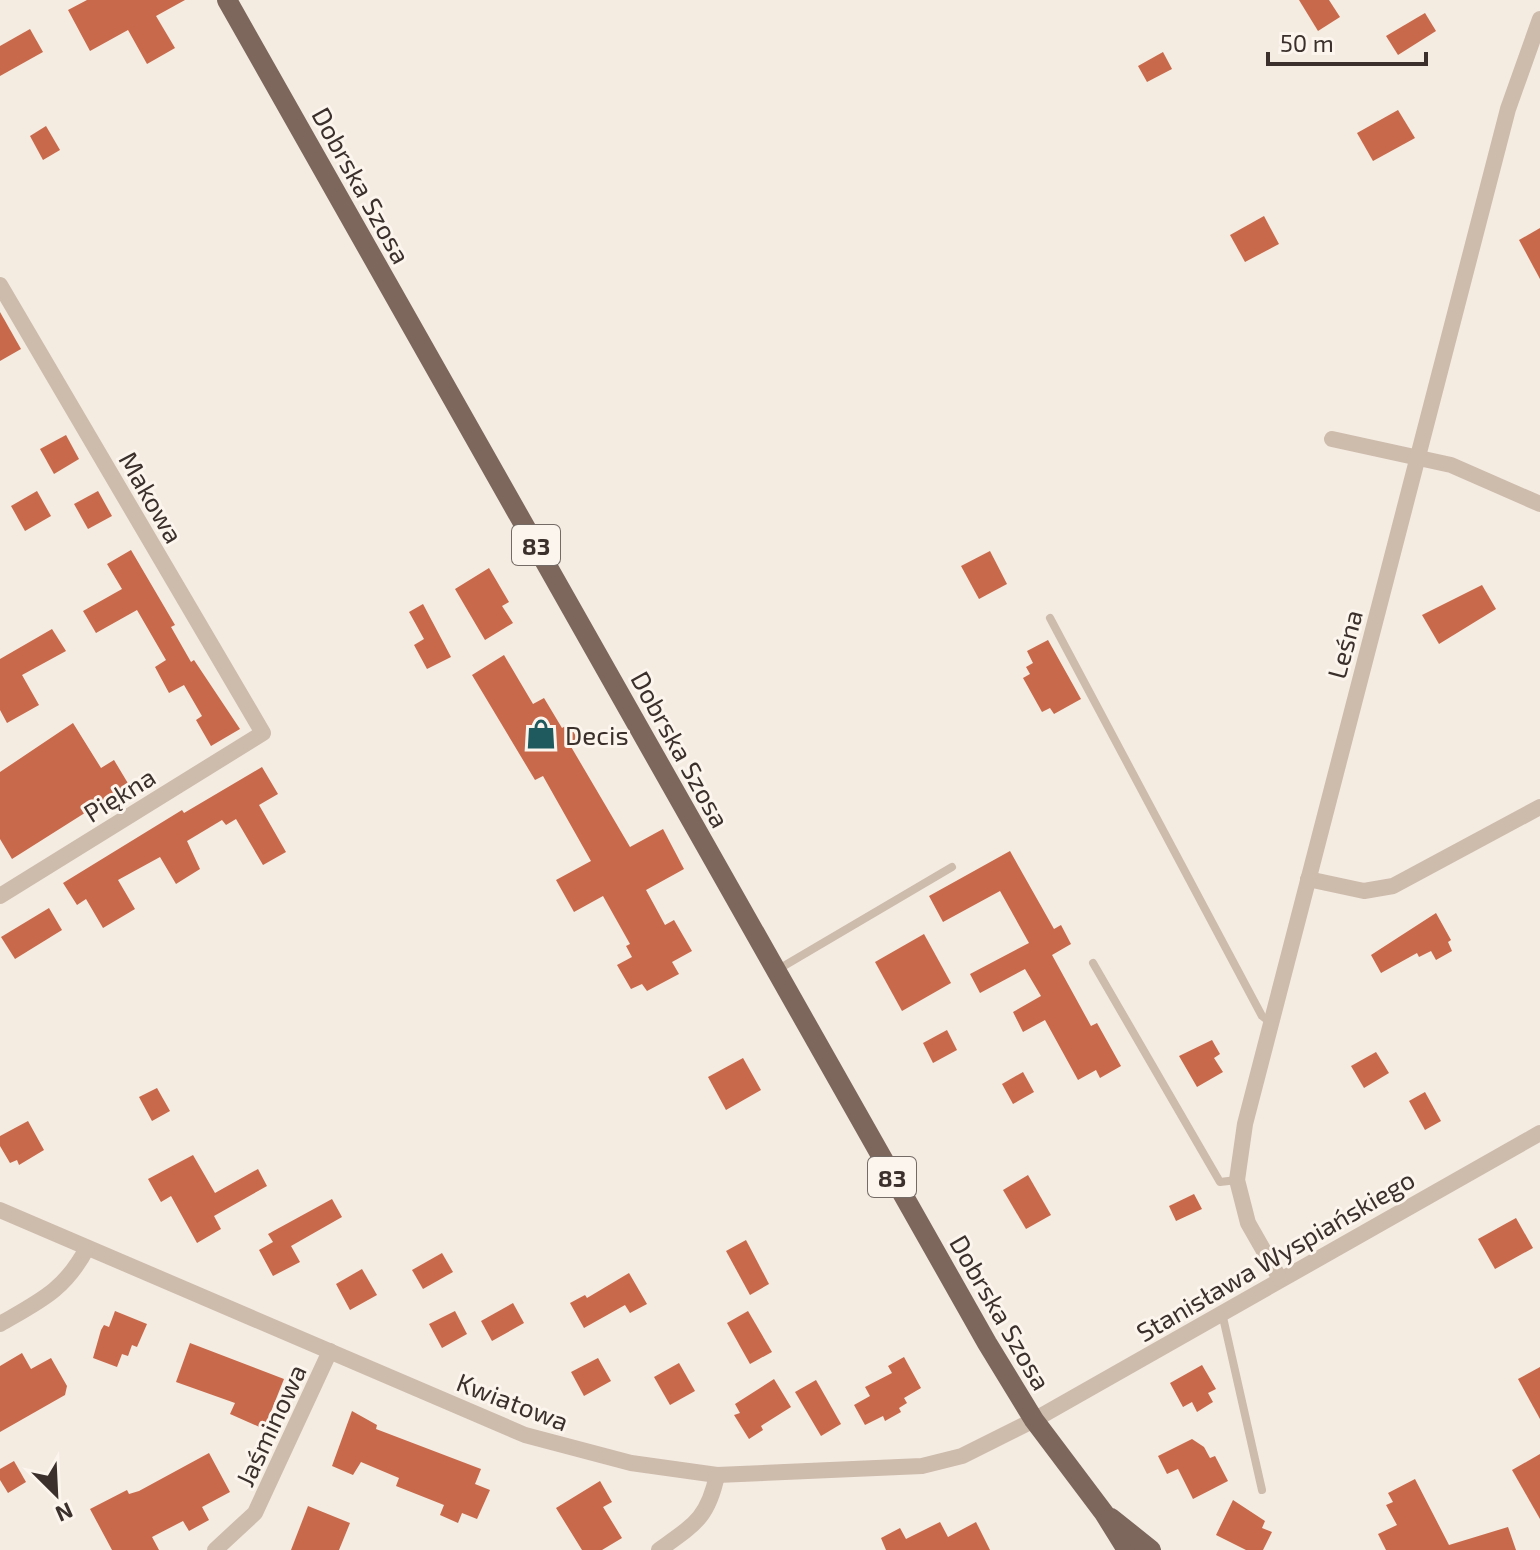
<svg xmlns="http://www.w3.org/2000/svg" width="1540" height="1550" viewBox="0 0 1540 1550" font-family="'Exo 2',sans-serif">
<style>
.building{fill:#c8694b}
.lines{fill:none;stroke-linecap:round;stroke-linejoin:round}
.service{stroke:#cdbbac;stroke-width:8}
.minor{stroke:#cdbbac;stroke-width:16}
.primary{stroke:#7d675c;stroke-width:20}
.labels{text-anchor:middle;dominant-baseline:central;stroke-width:6;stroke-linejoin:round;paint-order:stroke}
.shield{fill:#fbf5ee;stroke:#756b66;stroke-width:2}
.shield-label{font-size:24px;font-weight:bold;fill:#3b302b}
.street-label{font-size:26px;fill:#3b302b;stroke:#fbf5ee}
.poi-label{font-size:26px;fill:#3b302b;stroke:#fbf5ee;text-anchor:start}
</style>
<rect width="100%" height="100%" fill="#f4ebe1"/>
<g class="building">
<path d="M87,0H185L156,16L175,48L147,64L128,30L90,51L68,10Z"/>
<path d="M1299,0H1329L1340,17L1318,31Z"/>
<path d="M1425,13L1436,31L1398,55L1386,36Z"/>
<path d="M30,29L43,52L0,76V46Z"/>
<path d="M1163,52L1172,69L1147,82L1138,66Z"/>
<path d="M1398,110L1415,138L1373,161L1357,133Z"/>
<path d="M46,126L60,150L43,160L30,136Z"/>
<path d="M1264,216L1279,244L1245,262L1230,235Z"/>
<path d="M1540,228V279L1519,240Z"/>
<path d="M0,312L21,349L0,361Z"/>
<path d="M66,435L79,459L54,474L40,449Z"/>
<path d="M37,491L51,516L25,531L11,506Z"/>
<path d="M98,491L112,516L88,529L74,504Z"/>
<path d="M131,550L175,625L171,627L191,662L194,660L240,729L211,746L196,720L202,716L184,685L169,693L155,667L166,660L137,610L96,633L83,611L122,589L107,564Z"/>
<path d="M990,551L1007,584L979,599L961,566Z"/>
<path d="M489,568L509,602L502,606L513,623L485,640L455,589Z"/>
<path d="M1482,585L1496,609L1439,644L1422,615Z"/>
<path d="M423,604L451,657L427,669L414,645L424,639L409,612Z"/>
<path d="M52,629L66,651L22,675L39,705L7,723L0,710V659Z"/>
<path d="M1048,640L1081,699L1054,714L1050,708L1042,712L1023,678L1030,674L1026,667L1033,663L1027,651Z"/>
<path d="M504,655L533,704L544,698L562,728L569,724L578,740L570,745L630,847L663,829L684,869L646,890L665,925L674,920L692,951L672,962L679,974L647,991L642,984L631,989L617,965L632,957L626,946L630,944L603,896L574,912L556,880L591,861L543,776L535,780L472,675Z"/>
<path d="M73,723L101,768L114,760L129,785L12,859L0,839V772Z"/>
<path d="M262,767L278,794L259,805L286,852L263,865L236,819L226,825L222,820L187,841L200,869L176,884L160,857L118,880L135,909L103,928L86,899L77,905L63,883L182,810L184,813Z"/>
<path d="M1010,851L1054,929L1061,925L1071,944L1052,955L1091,1026L1097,1023L1121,1066L1100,1078L1096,1070L1078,1080L1045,1020L1023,1032L1013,1012L1041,996L1025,969L980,993L970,974L1029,943L1000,891L943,922L929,896Z"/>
<path d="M49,908L62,930L15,959L1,937Z"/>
<path d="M1436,913L1451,940L1448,942L1452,951L1436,960L1431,951L1419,957L1417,953L1381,973L1371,955Z"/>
<path d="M924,934L951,983L902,1011L875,962Z"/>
<path d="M947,1030L957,1050L933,1063L923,1043Z"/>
<path d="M1212,1040L1220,1054L1214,1058L1223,1072L1197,1087L1179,1056Z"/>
<path d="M1376,1052L1389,1073L1364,1088L1351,1066Z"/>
<path d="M743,1058L761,1090L726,1110L708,1077Z"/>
<path d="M1023,1072L1034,1092L1013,1104L1002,1084Z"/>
<path d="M157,1088L170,1111L152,1121L139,1097Z"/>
<path d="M1425,1092L1441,1121L1425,1130L1409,1101Z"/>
<path d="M28,1121L44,1150L19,1165L17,1160L10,1163L0,1146V1136Z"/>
<path d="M193,1155L215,1193L258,1169L267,1186L214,1216L221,1229L197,1243L171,1196L161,1202L148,1179Z"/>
<path d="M1028,1175L1051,1215L1026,1229L1003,1190Z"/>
<path d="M1194,1194L1202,1209L1176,1221L1169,1206Z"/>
<path d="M332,1199L342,1217L291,1246L300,1262L273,1276L259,1250L273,1242L268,1234Z"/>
<path d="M1516,1218L1533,1248L1495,1269L1478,1239Z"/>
<path d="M746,1240L769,1284L750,1295L726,1251Z"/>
<path d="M442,1253L453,1272L423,1289L412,1270Z"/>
<path d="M362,1269L377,1295L350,1310L336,1284Z"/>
<path d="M629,1273L647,1304L630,1313L625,1305L584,1328L570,1303L585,1295L587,1298Z"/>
<path d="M513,1303L524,1323L492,1341L481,1321Z"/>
<path d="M115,1311L147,1324L137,1347L132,1345L128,1356L122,1354L117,1367L93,1358L101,1330L104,1325L109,1327Z"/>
<path d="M455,1311L467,1334L442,1348L429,1324Z"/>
<path d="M748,1311L772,1352L750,1364L727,1323Z"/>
<path d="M190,1343L284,1379L264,1429L230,1414L235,1403L176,1382Z"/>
<path d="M22,1353L31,1369L51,1358L67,1386L65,1395L0,1432V1366Z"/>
<path d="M904,1357L921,1388L904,1398L907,1403L899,1408L901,1412L885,1421L883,1416L865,1425L854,1405L870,1396L865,1387L892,1373L888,1366Z"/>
<path d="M598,1358L611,1381L584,1396L571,1372Z"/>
<path d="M679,1363L695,1391L670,1405L654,1377Z"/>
<path d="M1202,1365L1216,1389L1208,1393L1213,1402L1197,1412L1192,1402L1183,1407L1170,1383Z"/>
<path d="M1540,1367V1419L1518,1379Z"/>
<path d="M774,1379L791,1407L761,1426L763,1430L749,1439L734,1415L740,1413L735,1404Z"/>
<path d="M816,1380L841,1424L821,1436L795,1392Z"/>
<path d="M352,1411L377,1425L376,1429L481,1469L475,1484L490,1490L477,1519L462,1513L458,1523L440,1515L444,1505L396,1486L399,1478L361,1462L353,1475L332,1466Z"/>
<path d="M1192,1439L1204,1447L1210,1458L1215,1456L1228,1481L1193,1499L1178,1469L1167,1474L1158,1456Z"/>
<path d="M209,1453L230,1492L202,1507L209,1520L189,1531L183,1521L152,1537L159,1550H112L90,1509L127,1490L129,1494L139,1491Z"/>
<path d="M1540,1454V1519L1512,1470Z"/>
<path d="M14,1461L26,1482L8,1493L0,1480V1469Z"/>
<path d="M1415,1479L1449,1545L1508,1527L1516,1550H1386L1378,1534L1397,1525L1386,1505L1393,1502L1388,1493Z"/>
<path d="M600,1481L612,1502L603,1507L622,1538L602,1550H582L556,1508Z"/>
<path d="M1233,1500L1265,1521L1262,1528L1272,1532L1263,1550H1246L1216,1535Z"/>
<path d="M308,1506L350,1523L339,1550H291Z"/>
<path d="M940,1522L948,1537L976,1522L990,1550H886L881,1538L900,1528L906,1539Z"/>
</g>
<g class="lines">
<g class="service">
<path d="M1050,618L1262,1016L1272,1024"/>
<path d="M1093,963L1220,1182L1237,1180"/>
<path d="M777,970L952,867"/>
<path d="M1222,1313L1262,1490"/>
</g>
<g class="minor">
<path d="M0,285L263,733L0,896"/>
<path d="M1332,439L1451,465L1540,504"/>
<path d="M1308,879L1364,891L1393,886L1540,807"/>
<path d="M0,1210L525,1435L631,1463L717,1475L922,1466L962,1456L1034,1420L1540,1133"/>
<path d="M1280,1279L1248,1223L1237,1180L1245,1124L1508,109L1540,19"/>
<path d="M0,1324C40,1301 65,1290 87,1248"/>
<path d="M215,1550L255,1513L330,1351"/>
<path d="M659,1550C694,1525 708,1518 717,1475"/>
</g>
<g class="primary">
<path d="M227,0L987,1343L1034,1420L1104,1513L1127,1550"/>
<path d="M1111,1518L1151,1550"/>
</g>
</g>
<defs>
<g id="shop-bare" transform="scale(2.4)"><path d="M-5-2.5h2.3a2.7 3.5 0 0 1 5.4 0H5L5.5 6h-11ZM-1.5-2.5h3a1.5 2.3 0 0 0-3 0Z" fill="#1f5a5e" stroke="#fbf5ee" stroke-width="2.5" paint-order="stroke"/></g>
</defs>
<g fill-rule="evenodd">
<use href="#shop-bare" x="541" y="734"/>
</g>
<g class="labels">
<g class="shield">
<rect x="512" y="525" width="48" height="40" rx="6"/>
<rect x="868" y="1157" width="48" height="40" rx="6"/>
</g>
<g class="shield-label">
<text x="536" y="545">83</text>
<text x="892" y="1177">83</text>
</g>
<g class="street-label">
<text transform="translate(362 185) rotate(61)">Dobrska Szosa</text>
<text transform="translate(152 497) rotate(60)">Makowa</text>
<text transform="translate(1344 644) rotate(-75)">Leśna</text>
<text transform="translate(681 749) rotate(61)">Dobrska Szosa</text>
<text transform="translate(119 794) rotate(-32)">Piękna</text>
<text transform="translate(1275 1255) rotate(-30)">Stanisława Wyspiańskiego</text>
<text transform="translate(1001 1312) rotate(60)">Dobrska Szosa</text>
<text transform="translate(513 1401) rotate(21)">Kwiatowa</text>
<text transform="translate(270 1425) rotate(-65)">Jaśminowa</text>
</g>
<g class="poi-label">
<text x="565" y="734">Decis</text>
</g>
</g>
<g transform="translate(56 1494) rotate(156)" stroke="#fbf5ee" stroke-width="6" paint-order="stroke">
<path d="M0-6L14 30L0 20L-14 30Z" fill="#3b302b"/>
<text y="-12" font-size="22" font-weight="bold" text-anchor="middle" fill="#3b302b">N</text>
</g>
<path d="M1268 52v12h158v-12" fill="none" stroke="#3b302b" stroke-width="4"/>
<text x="1280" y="52" font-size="24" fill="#3b302b" stroke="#fbf5ee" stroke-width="6" paint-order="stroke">50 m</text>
</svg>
